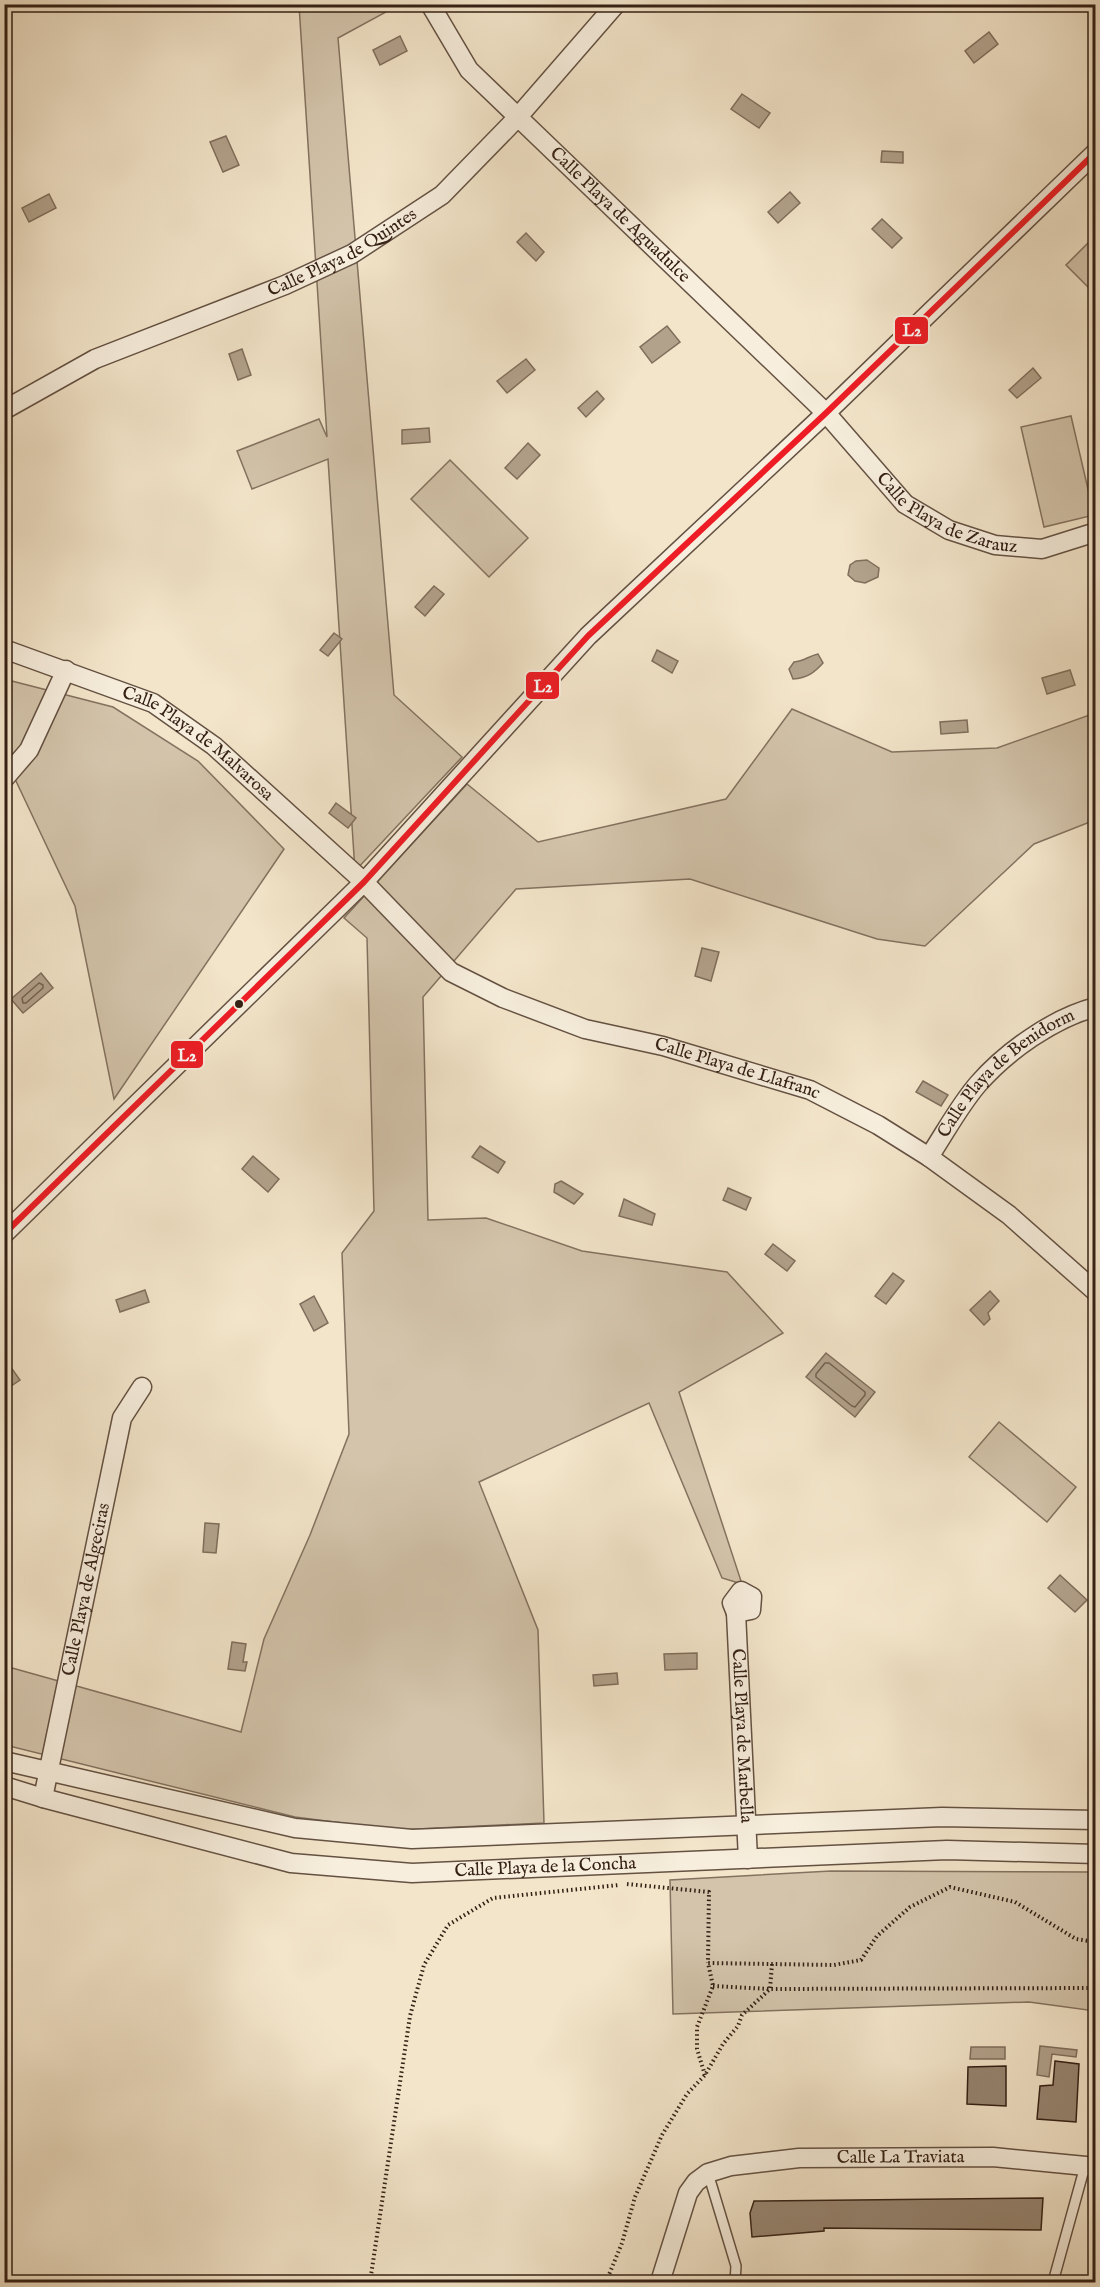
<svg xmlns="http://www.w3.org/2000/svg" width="1100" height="2287" viewBox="0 0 1100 2287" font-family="'IM FELL English',serif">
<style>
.green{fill:#d3c4ab;stroke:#847260;stroke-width:1.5}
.water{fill:#b2a28c;stroke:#806e5c;stroke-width:1.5}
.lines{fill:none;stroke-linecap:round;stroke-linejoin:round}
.shore{stroke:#736150;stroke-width:1.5}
.building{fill:#978673;stroke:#342015;stroke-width:1.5}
.lane-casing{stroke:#645142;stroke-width:12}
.street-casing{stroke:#645142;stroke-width:21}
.path{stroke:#342015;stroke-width:4;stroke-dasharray:1.5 3;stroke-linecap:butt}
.lane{stroke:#f7eedd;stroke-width:9}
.street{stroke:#f7eedd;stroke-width:18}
.bus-1-casing{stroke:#f7eedd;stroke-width:10}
.bus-1{stroke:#ee1c25;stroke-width:6}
.bus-dot{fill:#342015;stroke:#f7eedd;stroke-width:2}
.labels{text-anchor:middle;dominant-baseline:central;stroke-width:6;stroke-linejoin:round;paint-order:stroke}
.street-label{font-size:18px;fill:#342015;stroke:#f7eedd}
.line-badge{stroke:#f7eedd;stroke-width:2}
.badge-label{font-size:16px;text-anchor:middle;font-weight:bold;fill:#fff}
</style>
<rect width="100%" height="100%" fill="#f3e5ca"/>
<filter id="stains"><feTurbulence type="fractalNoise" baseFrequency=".00333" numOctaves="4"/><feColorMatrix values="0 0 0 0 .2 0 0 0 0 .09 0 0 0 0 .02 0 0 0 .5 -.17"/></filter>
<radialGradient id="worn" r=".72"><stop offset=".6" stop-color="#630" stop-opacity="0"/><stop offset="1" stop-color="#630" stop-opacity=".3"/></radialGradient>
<g class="green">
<path d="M299,5H383L386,12L338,38L394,695L462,757L355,871L328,459L252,489L237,451L319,419L327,437Z"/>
<path d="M1095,236V294L1066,265Z"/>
<path d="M1071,416L1094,515L1044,527L1021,427Z"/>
<path d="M450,460L528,538L489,577L411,499Z"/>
<path d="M4,679L113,707L198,761L284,849L114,1099L75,906L15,779L5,772Z"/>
<path d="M792,709L892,752L997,748L1095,713V820L1034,844L925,946L877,939L690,879L516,889L423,997L428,1220L486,1218L582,1251L727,1272L783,1333L679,1392L742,1584L722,1578L649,1403L479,1482L538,1630L544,1823L397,1830L295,1817L5,1745V1666L241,1732L264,1639L310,1535L349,1434L342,1253L374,1211L367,938L344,918L467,784L538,842L726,799Z"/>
<path d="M999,1422L1076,1487L1047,1522L969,1457Z"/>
<path d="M831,1871L1095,1872V2011L1029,2002L673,2014L670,1880Z"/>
</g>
<g class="water">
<path d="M989,32L998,44L974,63L965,51Z"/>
<path d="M400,36L407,51L380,65L373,50Z"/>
<path d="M742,94L770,113L759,128L731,109Z"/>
<path d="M226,136L239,165L223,172L210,142Z"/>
<path d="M882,151L903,152V163L881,162Z"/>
<path d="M790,192L800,203L778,223L768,212Z"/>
<path d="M49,194L56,208L29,222L22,208Z"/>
<path d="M882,219L902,238L892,248L872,229Z"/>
<path d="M526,233L544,252L536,261L517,242Z"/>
<path d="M667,326L680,342L652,363L640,347Z"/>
<path d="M242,349L251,375L238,380L229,354Z"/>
<path d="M526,359L535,370L507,393L497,381Z"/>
<path d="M1033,368L1041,378L1017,398L1009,390Z"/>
<path d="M597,391L604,399L586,417L578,408Z"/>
<path d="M429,428L430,442L402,444V430Z"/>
<path d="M528,443L540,455L517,479L505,468Z"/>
<path d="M867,560L879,568L878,577L865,583L855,581L848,575L850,565L856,561Z"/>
<path d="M434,586L444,594L425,616L415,607Z"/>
<path d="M334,633L342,639L328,656L320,650Z"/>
<path d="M657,650L678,661L672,673L652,661Z"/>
<path d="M818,654L823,663C814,673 807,678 793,679L789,669L794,662C804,661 809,656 818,654Z"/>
<path d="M1070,670L1075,685L1047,694L1042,678Z"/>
<path d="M967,720L968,732L941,734L940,722Z"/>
<path d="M336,803L356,818L348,828L329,813Z"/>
<path d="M702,948L719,952L711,981L695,976Z"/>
<path d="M41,973L53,988L23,1013L11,999Z"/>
<path d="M923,1081L948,1095L941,1106L916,1092Z"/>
<path d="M480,1146L505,1162L498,1173L472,1157Z"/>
<path d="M253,1156L279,1179L268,1192L242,1169Z"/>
<path d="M561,1181L583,1194L574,1204L554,1192L555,1184Z"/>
<path d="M728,1188L751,1198L746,1210L723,1200Z"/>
<path d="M624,1199L655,1214L652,1225L619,1216Z"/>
<path d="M773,1244L795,1261L787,1271L765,1254Z"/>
<path d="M893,1273L904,1281L886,1304L875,1296Z"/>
<path d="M145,1290L149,1302L120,1312L116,1300Z"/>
<path d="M990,1291L999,1301L988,1313L990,1319L984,1325L970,1310Z"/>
<path d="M314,1296L328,1323L314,1331L300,1304Z"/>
<path d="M826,1353L875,1392L855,1417L806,1377Z"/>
<path d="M5,1359L20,1380L8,1388L5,1384Z"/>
<path d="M205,1523L219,1524L216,1553L203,1552Z"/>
<path d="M1060,1575L1087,1600L1075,1612L1048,1588Z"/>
<path d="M232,1642L246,1644L243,1662H247L245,1671L228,1669Z"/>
<path d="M697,1653V1669L665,1670L664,1654Z"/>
<path d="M617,1673L618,1684L594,1686L593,1675Z"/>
<path d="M1040,2046L1077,2050L1076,2057L1052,2054L1049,2077L1037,2075Z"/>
<path d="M971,2047H1005V2059H970Z"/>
</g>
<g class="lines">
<g class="shore">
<path d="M39,983L43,985V988L26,1003H23L22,998Z"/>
<path d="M825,1363H829L865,1392V1395L855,1407L852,1406L816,1377V1374Z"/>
</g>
</g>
<g class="building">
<path d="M1055,2061L1079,2064L1076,2122L1037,2119L1040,2086L1053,2085Z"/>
<path d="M1006,2066V2106L967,2104L968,2067Z"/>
<path d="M1043,2198L1041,2230L824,2228V2231L752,2237L750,2213L754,2201Z"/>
</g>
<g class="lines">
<g class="lane-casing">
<g id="lane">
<path d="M708,2173L736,2266L735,2282"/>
<path d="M1053,2282L1085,2166"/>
</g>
</g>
<g class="street-casing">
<g id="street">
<path id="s1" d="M430,4L469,70L826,413L905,504L949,530L995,545L1042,549L1096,532"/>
<path id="s2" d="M4,410L95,359L285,285L352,254L442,195L517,118L616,4"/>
<path id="s3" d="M4,649L153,703L214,746L364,882L451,972L503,998L585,1029L663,1046L810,1090L878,1125L929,1157L1009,1215L1096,1292"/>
<path d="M4,779L29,750L66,670"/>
<path id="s4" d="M929,1157C945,1133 959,1106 978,1084C1006,1052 1053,1018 1096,1007"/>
<path d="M4,1234L364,882L588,636L826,413L1096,152"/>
<path d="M741,1591L752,1597L751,1610L736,1613L732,1603Z"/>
<path id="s5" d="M736,1613L748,1859"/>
<path d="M4,1761L295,1828L412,1839L942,1817L1096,1820"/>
<path id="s6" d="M4,1786L43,1798L291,1863L412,1873L947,1850L1096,1854"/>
<path id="s7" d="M43,1798L122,1418L142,1387"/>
<path id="s8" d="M660,2282L688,2193L696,2182L708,2173L731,2166L799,2158L993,2157L1096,2167"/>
</g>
</g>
<g class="path">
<path d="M627,1884L709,1892L708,1963"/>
<path d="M713,1986L770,1989L1096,1988"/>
<path d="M705,2075L697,2049V2027L713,1986L708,1963L834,1965L861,1960L877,1936L910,1907L950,1887L1015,1902L1076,1939L1096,1942"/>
<path d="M370,2282L410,2016L424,1965L448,1925L493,1898L619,1885"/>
<path d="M606,2282L622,2243L635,2197L662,2135L687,2094L705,2075L723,2044L738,2026L742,2015L770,1989L772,1964"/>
</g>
<use href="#lane" class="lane"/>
<use href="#street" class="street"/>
<g class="bus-1-casing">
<path id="bus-1" d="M4,1234L364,882L588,636L826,413L1096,152"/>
</g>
<use href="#bus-1" class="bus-1"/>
</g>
<circle class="bus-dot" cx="239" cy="1004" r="5"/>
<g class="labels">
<g class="street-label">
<text stroke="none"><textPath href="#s1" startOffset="286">Calle Playa de Aguadulce</textPath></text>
<text stroke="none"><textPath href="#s2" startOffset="374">Calle Playa de Quintes</textPath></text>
<text stroke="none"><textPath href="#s1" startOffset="734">Calle Playa de Zarauz</textPath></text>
<text stroke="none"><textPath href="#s3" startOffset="218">Calle Playa de Malvarosa</textPath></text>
<text stroke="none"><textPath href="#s3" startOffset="864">Calle Playa de Llafranc</textPath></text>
<text stroke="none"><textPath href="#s4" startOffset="116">Calle Playa de Benidorm</textPath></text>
<text stroke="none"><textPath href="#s7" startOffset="213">Calle Playa de Algeciras</textPath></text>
<text stroke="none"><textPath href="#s5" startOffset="123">Calle Playa de Marbella</textPath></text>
<text stroke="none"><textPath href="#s6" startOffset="552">Calle Playa de la Concha</textPath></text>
<text stroke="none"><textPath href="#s8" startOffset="316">Calle La Traviata</textPath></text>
</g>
</g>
<g class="line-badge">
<rect x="894" y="316" width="35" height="29" rx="6" fill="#ee1c25"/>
<rect x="525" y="671" width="35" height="29" rx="6" fill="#ee1c25"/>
<rect x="170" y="1040" width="34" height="29" rx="6" fill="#ee1c25"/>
</g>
<g class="badge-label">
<text x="912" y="336">L2</text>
<text x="543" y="692">L2</text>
<text x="187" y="1061">L2</text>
</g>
<rect width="1100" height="2287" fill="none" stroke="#f3e5ca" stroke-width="24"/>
<rect x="6" y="6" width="1088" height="2275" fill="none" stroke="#342015" stroke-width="3"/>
<rect x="12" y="12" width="1076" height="2263" fill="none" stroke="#342015" stroke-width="1.5"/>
<rect width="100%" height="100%" filter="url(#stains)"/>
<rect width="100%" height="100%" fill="url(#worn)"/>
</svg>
